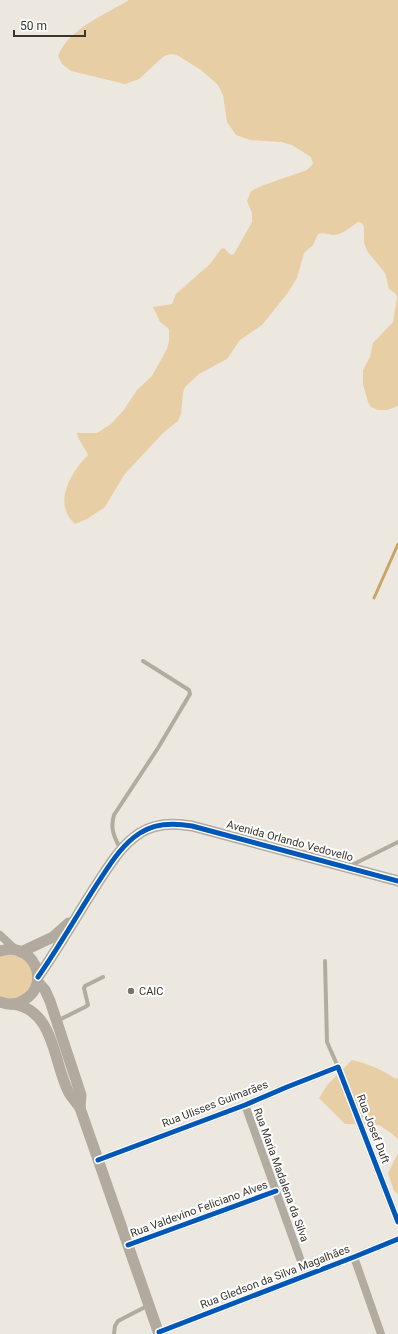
<svg xmlns="http://www.w3.org/2000/svg" width="398" height="1334" viewBox="0 0 398 1334" font-family="Roboto,sans-serif">
<style>
.green{fill:#e7cea5}
.lines{fill:none;stroke-linecap:round;stroke-linejoin:round}
.stream{stroke:#c9a564;stroke-width:3}
.lane{stroke:#b2aca0;stroke-width:4}
.street{stroke:#b2aca0;stroke-width:8}
.secondary{stroke:#b2aa9e;stroke-width:11}
.cycleway-casing{stroke:#fff;stroke-width:8}
.cycleway{stroke:#0057b8;stroke-width:5}
.poi-dot{fill:#78746d;stroke:#fff;stroke-width:1.5}
.labels{text-anchor:middle;dominant-baseline:central;stroke-width:4;stroke-linejoin:round;paint-order:stroke}
.street-label{font-size:11px;fill:#39352f;stroke:#fff}
.poi-label{font-size:11px;fill:#39352f;stroke:#fff;text-anchor:start}
</style>
<rect width="100%" height="100%" fill="#ede8df"/>
<g class="green">
<path d="M129,0H398V406L387,410H378L371,407L368,402L363,384V370L370,357L373,343L393,322L397,298L396,294L389,289L385,273L367,251L364,242V227L362,223L358,222C351,227 343,234 335,235C328,235 324,232 318,234L313,245L304,253L297,278L287,294L262,325L240,340L227,359L199,374L185,387L183,393L181,414L178,421L163,433L124,475L105,507L87,519L75,524C52,504 71,472 88,455C85,447 78,441 77,433H97L111,424L123,411L137,390L152,376L167,349L169,341V329L160,322L153,307L172,304L176,294L210,264L221,249L224,248L231,255L234,254L252,222V213L247,201L251,191L264,185L307,170L313,164L311,157L292,145L281,142L250,140L236,135L227,122L223,95L218,85L201,70L177,55L171,54L164,56L139,79L125,84L71,71L62,64L58,56C69,28 105,15 129,0Z"/>
<path d="M16,954L31,964L33,982C22,997 20,1002 0,997V956Z"/>
<path d="M352,1060C369,1064 381,1069 396,1079L398,1078V1139L391,1133L379,1125L345,1124L319,1098L328,1084Z"/>
<path d="M398,1153V1194L394,1191L388,1173Z"/>
</g>
<g class="lines">
<path class="stream" d="M374,598L398,544"/>
<g class="lane">
<path d="M120,848C114,837 110,828 114,815L158,748L190,694L189,690L143,661"/>
<path d="M350,866L398,842"/>
<path d="M325,961L327,1042L338,1067"/>
<path d="M57,1021L85,1007L88,1005L84,988L85,986L103,977"/>
<path d="M114,1334L115,1326L118,1321L149,1305"/>
</g>
<g class="street">
<path d="M0,935L16,950"/>
<path d="M245,1105L306,1275"/>
<path d="M98,1160L245,1105L287,1087L338,1067L398,1222"/>
<path d="M128,1245L276,1191"/>
<path d="M354,1257L381,1334"/>
<path d="M159,1332L354,1257L398,1239"/>
</g>
<g class="secondary">
<path d="M0,951C32,940 53,983 24,1000C17,1005 8,1005 0,1002"/>
<path d="M21,952L53,937L69,923"/>
<path d="M38,977C59,947 77,915 97,884C109,866 121,845 140,833C155,823 175,823 192,826L398,881"/>
<path d="M38,982L45,990L50,1001L81,1095L80,1108"/>
<path d="M12,1004C55,1009 53,1063 69,1093C72,1098 77,1103 80,1108L159,1334"/>
</g>
<g class="cycleway-casing">
<g id="cycleway">
<path d="M38,977C59,947 77,915 97,884C109,866 121,845 140,833C155,823 175,823 192,826L398,881"/>
<path d="M98,1160L245,1105L287,1087L338,1067L398,1222"/>
<path d="M128,1245L276,1191"/>
<path d="M159,1332L354,1257L398,1239"/>
</g>
</g>
<use href="#cycleway" class="cycleway"/>
</g>
<circle class="poi-dot" cx="131" cy="991" r="4"/>
<g class="labels">
<g class="street-label">
<text transform="translate(290 841) rotate(15)">Avenida Orlando Vedovello</text>
<text transform="translate(215 1104) rotate(-21)">Rua Ulisses Guimarães</text>
<text transform="translate(373 1129) rotate(69)">Rua Josef Duft</text>
<text transform="translate(281 1175) rotate(70)">Rua Maria Madalena da Silva</text>
<text transform="translate(199 1209) rotate(-20)">Rua Valdevino Feliciano Alves</text>
<text transform="translate(275 1277) rotate(-21)">Rua Gledson da Silva Magalhães</text>
</g>
<g class="poi-label">
<text x="139" y="991">CAIC</text>
</g>
</g>
<path d="M14 30v6h71v-6" fill="none" stroke="#39352f" stroke-width="2"/>
<text x="20" y="30" font-size="12" fill="#39352f" stroke="#ffffff" stroke-width="3" paint-order="stroke">50 m</text>
</svg>
